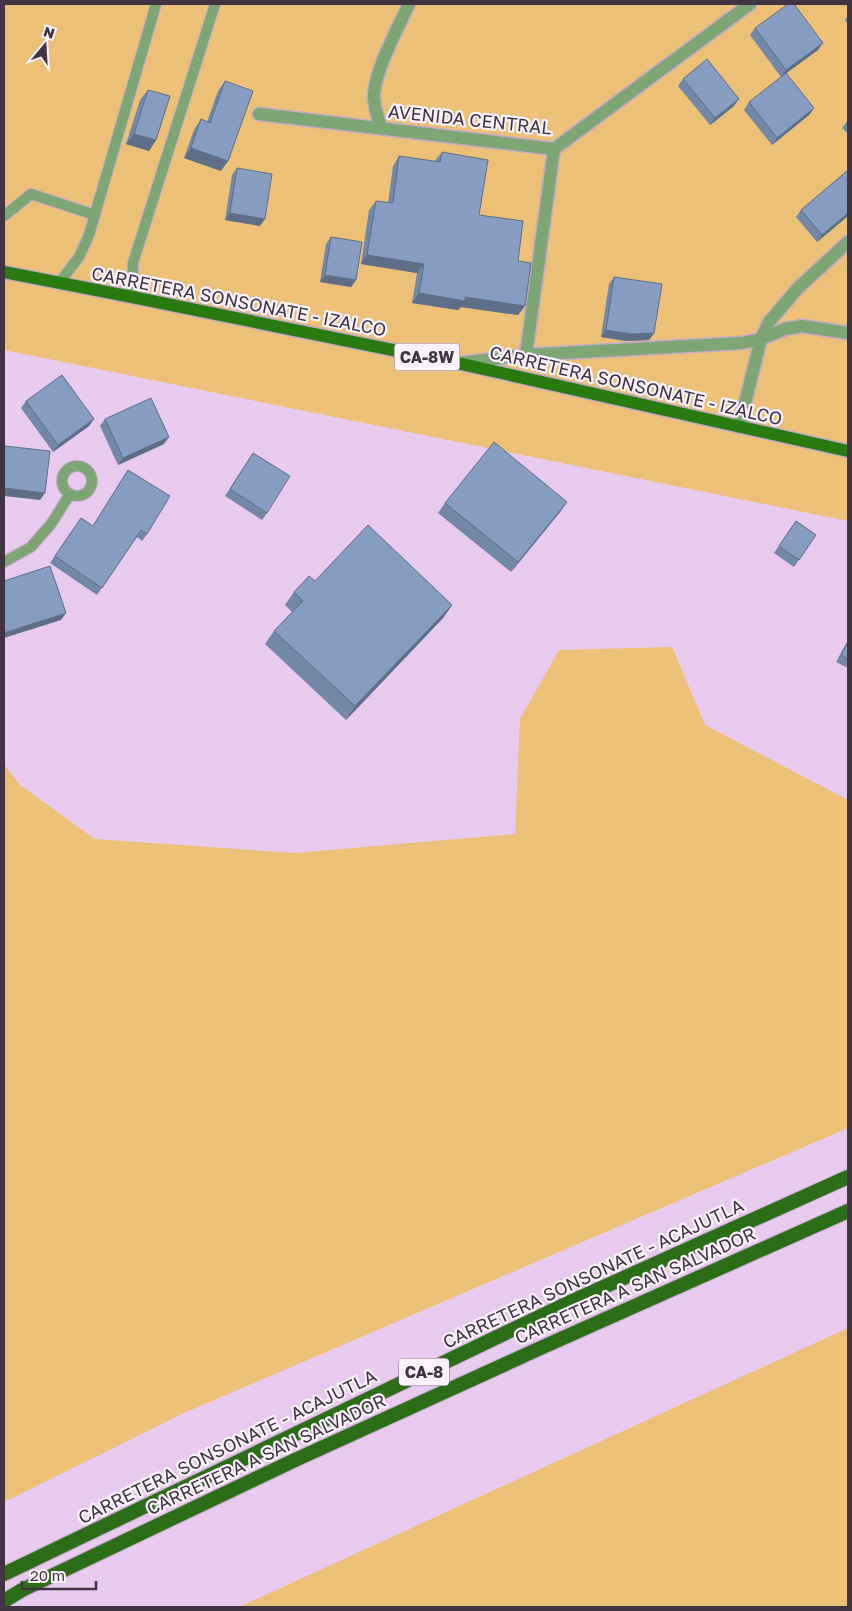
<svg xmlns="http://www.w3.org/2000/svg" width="852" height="1611" viewBox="0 0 852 1611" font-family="'Golos Text',sans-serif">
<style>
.green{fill:#ecc076}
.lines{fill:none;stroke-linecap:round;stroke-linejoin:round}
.service-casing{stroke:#c3a9c9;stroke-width:12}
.minor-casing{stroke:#c3a9c9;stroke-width:15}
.tertiary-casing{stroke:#c3a9c9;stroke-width:15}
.primary-casing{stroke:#c3a9c9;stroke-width:15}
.trunk-casing{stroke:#c3a9c9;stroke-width:16}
.service{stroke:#7ea675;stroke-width:10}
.minor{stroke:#7ea675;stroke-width:12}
.tertiary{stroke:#7ea675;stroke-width:12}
.primary{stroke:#297a0f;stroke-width:12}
.trunk{stroke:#2c6e18;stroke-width:14}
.wall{fill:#7387a6}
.shaded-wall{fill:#5e6e87}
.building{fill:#869dc1;stroke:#5e6e87}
.labels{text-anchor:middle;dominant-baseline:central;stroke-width:4.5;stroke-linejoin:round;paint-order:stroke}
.shield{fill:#fcf3fe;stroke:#796e7c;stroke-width:1}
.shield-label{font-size:16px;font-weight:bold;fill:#413544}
.street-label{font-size:18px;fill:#413544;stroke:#fcf3fe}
</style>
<rect width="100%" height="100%" fill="#e8caef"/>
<g class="green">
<path d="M4,4H848V521L4,350Z"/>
<path d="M672,647L705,725L848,800V1128L184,1413L4,1502V764L20,785L95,839L295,853L515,834L520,719L559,650Z"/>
<path d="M848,1328V1607H239Z"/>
</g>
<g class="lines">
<g class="service-casing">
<g id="service">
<path d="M4,216L31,194L95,215"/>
<path d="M59,283L79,257L89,235L156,4"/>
<path d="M132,297L133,263L215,4"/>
<circle cx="77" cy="481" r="15"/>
<path d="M4,562L31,547L51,524L70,494"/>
</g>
</g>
<g class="minor-casing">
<g id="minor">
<path d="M259,114L554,149L750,4"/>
<path d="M381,128C378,117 373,105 374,94C376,68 398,28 409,4"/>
<path d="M526,355L554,149"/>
<path d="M739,427L761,339L769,322L798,288L848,242"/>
</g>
</g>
<g class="tertiary-casing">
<path id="tertiary" d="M460,363L526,355L742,343L761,339L785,329L802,326L848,333"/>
</g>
<g class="primary-casing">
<path id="primary" d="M4,272L132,297L457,363L848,451"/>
</g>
<g class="trunk-casing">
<g id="trunk">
<path d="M4,1574L568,1303L848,1177"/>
<path d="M4,1601L22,1590L295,1460L545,1346L848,1211"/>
</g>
</g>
<use href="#service" class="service"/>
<use href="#minor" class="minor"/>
<use href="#tertiary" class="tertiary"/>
<use href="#primary" class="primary"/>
<use href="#trunk" class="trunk"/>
</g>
<g class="wall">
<path d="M848,16V24L845,20Z"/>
<path d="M755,28L818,50L786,73L814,108L809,115L772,145L744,110L749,102L781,77L750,35Z"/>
<path d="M683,79L734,106L710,125L678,86Z"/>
<path d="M225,81L221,171L184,158L194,130L201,119L207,122L218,91Z"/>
<path d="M148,90L156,140L149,151L126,144L140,100Z"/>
<path d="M848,120V134L842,128Z"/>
<path d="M442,152L479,215L518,261V315L461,307L458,310L412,303L417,273L361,264L369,210L376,201L388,203L393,166L399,156L435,161Z"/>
<path d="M237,168L260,226L225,220L232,175Z"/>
<path d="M848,170V216L817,242L796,217L801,210Z"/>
<path d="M331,237L356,280L351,287L320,282L326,244Z"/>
<path d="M614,277L654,333L649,340L626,341L601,337L609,284Z"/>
<path d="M26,401L94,419L89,426L53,452L21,408Z"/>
<path d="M105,419L164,444L118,465L100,426Z"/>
<path d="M253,453L267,513L262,520L225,496Z"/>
<path d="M128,470L147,534L142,541L137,537L97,595L50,563L81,518L93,526Z"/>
<path d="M567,502L560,512L511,572L438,513L445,503Z"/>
<path d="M796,521L816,535L794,567L774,553Z"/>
<path d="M315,581L452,605L443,618L346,720L265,644L274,631L292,612L285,605L294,592Z"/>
<path d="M848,640V668L836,662Z"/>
</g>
<g class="shaded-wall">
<path d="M823,43L818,50L781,77L786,70Z"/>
<path d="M739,99L734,106L710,125L715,118Z"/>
<path d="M814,108L809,115L772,145L777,138Z"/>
<path d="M134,134L156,140L149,151L126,144Z"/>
<path d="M191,148L228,161L221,171L184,158Z"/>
<path d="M230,213L265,219L260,226L225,220Z"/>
<path d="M848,213V216L817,242L822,235Z"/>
<path d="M367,255L424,264L417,273L361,264Z"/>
<path d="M325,275L356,280L351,287L320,282Z"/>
<path d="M419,293L465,297L525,306L518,315L461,307L458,310L412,303Z"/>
<path d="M606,330L654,333L649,340L626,341L601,337Z"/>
<path d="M94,419L89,426L53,452L58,445Z"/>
<path d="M169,437L164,444L118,465L123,458Z"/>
<path d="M4,488L45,493L40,500L4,496Z"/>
<path d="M567,502L560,512L511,572L518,562Z"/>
<path d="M452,605L443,618L346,720L355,706Z"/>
<path d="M66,613L61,620L4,638V633Z"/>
</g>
<g class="building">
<path d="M788,4H794L823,43L786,70L755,28Z"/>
<path d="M707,59L739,99L715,118L683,79Z"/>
<path d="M786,73L814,108L777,138L749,102Z"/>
<path d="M225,81L253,91L228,161L191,148L201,119L210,123Z"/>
<path d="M148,90L170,96L156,140L134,134Z"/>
<path d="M442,152L488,160L479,215L523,221L518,261L531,263L525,306L465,297V301L419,293L424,264L367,255L376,201L393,203L399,156L440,162Z"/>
<path d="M237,168L272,174L265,219L230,213Z"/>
<path d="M848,170V213L822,235L801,210Z"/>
<path d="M331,237L362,242L356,280L325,275Z"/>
<path d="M614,277L662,284L654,333L631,334L606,330Z"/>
<path d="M62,375L94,419L58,445L26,401Z"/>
<path d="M151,398L169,437L123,458L105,419Z"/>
<path d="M494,442L567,502L518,562L445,503Z"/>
<path d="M5,446L50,451L45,493L4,488V456Z"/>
<path d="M253,453L290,476L267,513L230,489Z"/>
<path d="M128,470L170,496L147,534L141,530L102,588L55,556L81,518L93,526Z"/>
<path d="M796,521L816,535L799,560L779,546Z"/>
<path d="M368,525L452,605L355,706L274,631L303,601L294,592L309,576L315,581Z"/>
<path d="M50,566L66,613L4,633V581Z"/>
<path d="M848,642V659L841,655Z"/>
</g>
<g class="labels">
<g class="shield">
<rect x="394.5" y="343.5" width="65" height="27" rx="4"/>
<rect x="399" y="1358.5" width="50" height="27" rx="4"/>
</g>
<g class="shield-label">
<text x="427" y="357">CA-8W</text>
<text x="424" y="1372">CA-8</text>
</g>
<g class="street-label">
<text transform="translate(470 119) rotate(6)">AVENIDA CENTRAL</text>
<text transform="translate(239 301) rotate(11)">CARRETERA SONSONATE - IZALCO</text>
<text transform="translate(636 385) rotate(13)">CARRETERA SONSONATE - IZALCO</text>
<text transform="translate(593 1273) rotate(-25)">CARRETERA SONSONATE - ACAJUTLA</text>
<text transform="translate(635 1285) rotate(-24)">CARRETERA A SAN SALVADOR</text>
<text transform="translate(227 1446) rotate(-26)">CARRETERA SONSONATE - ACAJUTLA</text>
<text transform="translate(266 1454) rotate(-25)">CARRETERA A SAN SALVADOR</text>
</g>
</g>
<rect width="852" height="1611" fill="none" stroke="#413544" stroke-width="10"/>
<g transform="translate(45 45) rotate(18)" stroke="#fcf3fe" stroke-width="4" paint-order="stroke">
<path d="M0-4L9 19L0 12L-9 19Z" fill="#413544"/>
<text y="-8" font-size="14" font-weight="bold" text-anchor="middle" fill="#413544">N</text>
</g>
<path d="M22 1581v8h74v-8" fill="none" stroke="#413544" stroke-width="2.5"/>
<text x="30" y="1581" font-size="15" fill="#413544" stroke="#fcf3fe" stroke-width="4" paint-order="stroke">20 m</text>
</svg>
